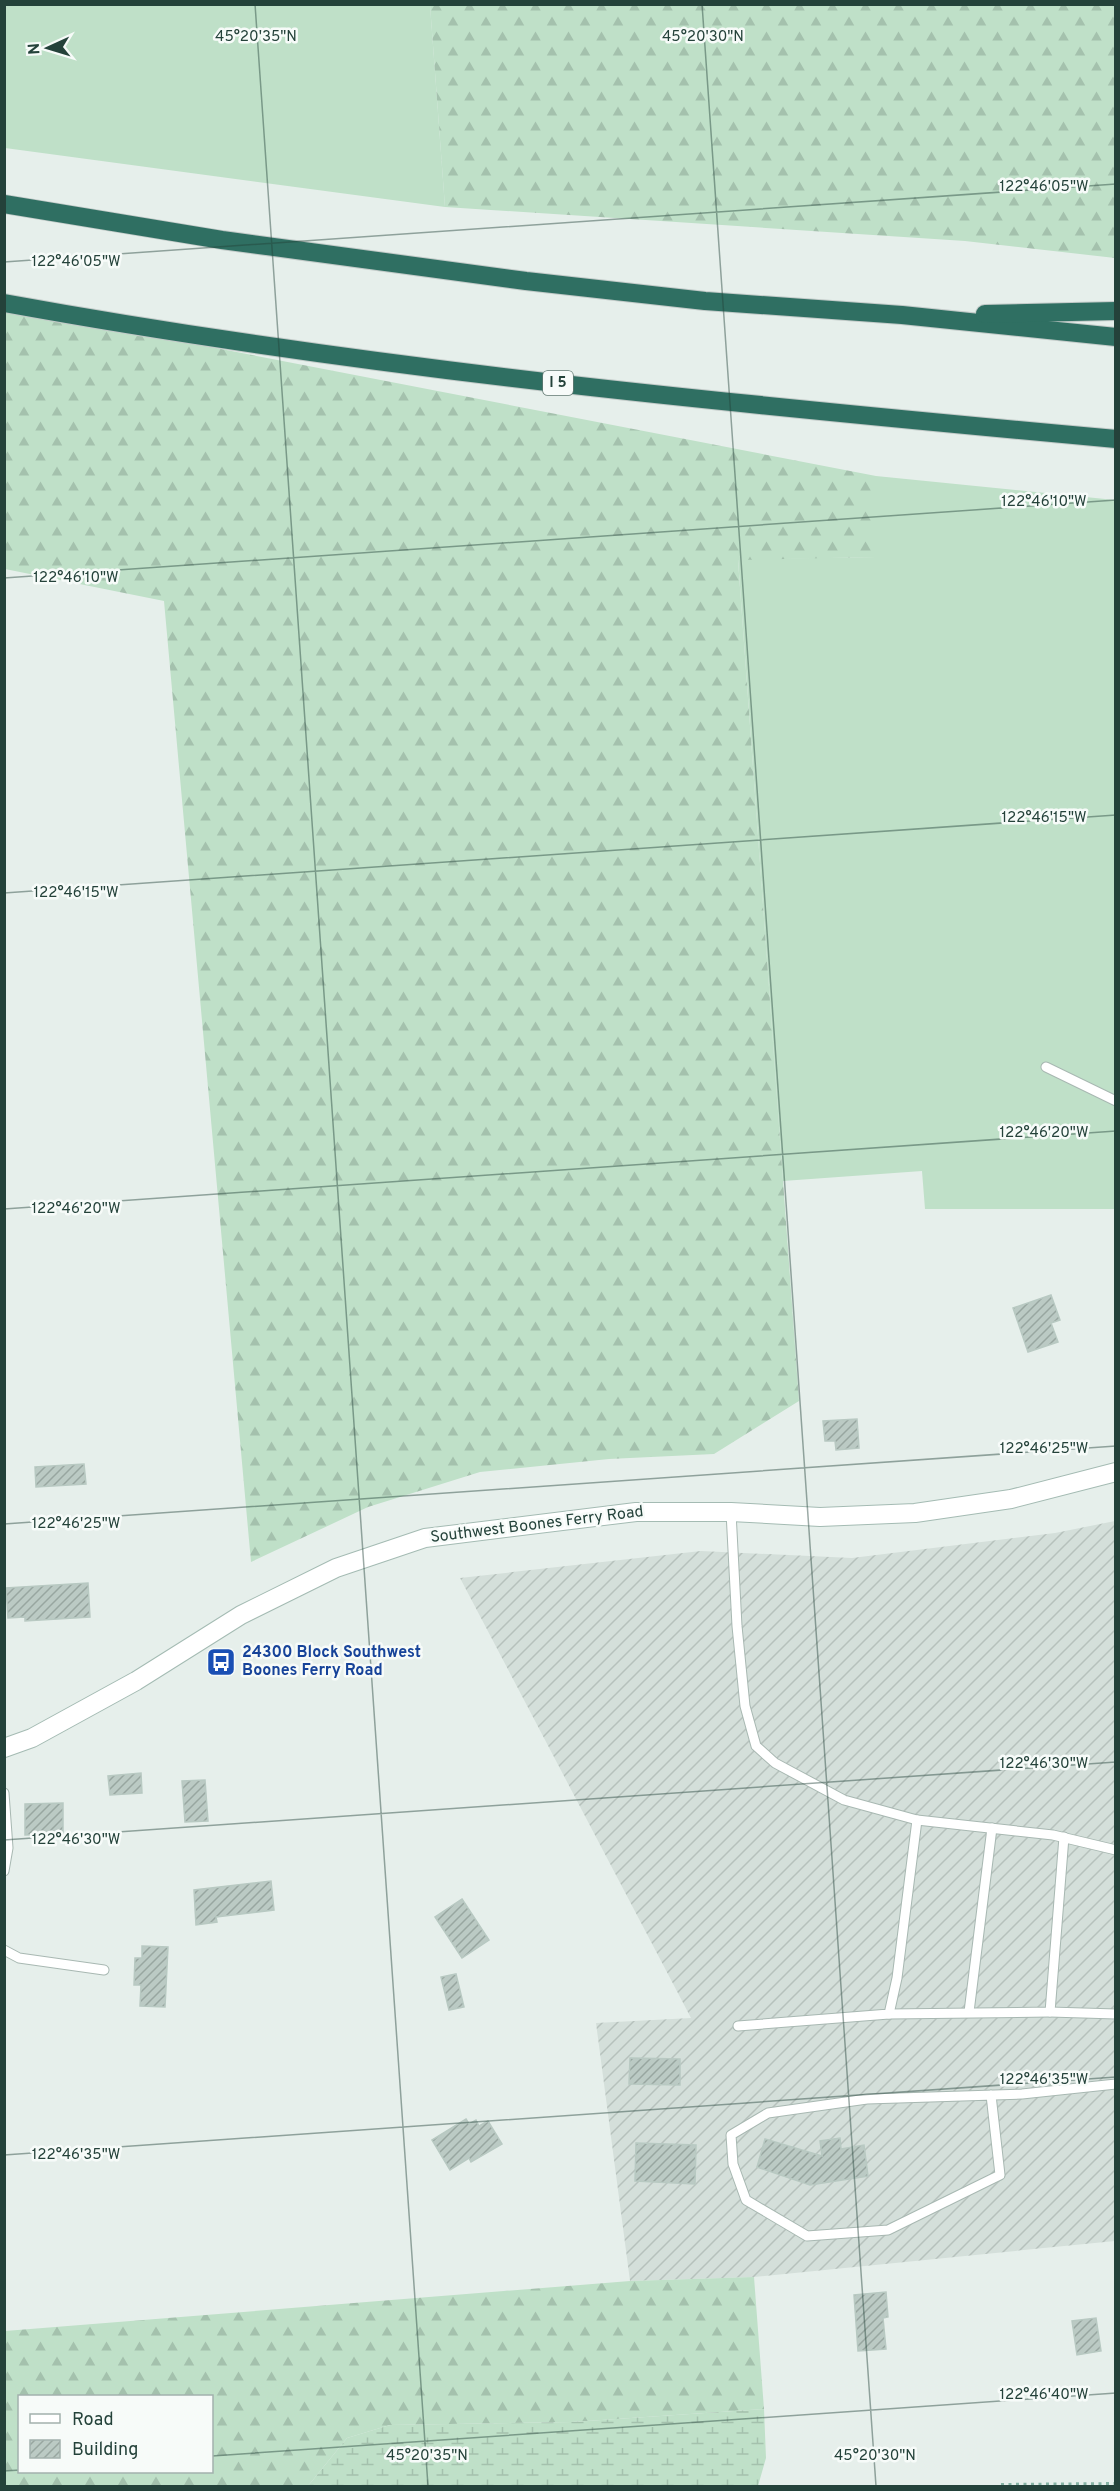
<svg xmlns="http://www.w3.org/2000/svg" width="1120" height="2491" viewBox="0 0 1120 2491" font-family="Overpass,sans-serif">
<style>
.industrial{fill:url(#industrial-furrows)}
.grass{fill:#bfe0c8}
.forest{fill:url(#forest-firs);fill-rule:evenodd}
.wetland{fill:url(#wetland-marsh)}
.building{fill:url(#building-hatch);stroke:#b8c9c2;stroke-width:1.5}
.lines{fill:none;stroke-linecap:round;stroke-linejoin:round}
.service-casing{stroke:#a8b8b2;stroke-width:11}
.secondary-casing{stroke:#a4bbb3;stroke-width:20}
.motorway-casing{stroke:#c2cac8;stroke-width:20}
.path{stroke:#86b3a5;stroke-width:4;stroke-dasharray:3 4.5;stroke-linecap:butt}
.service{stroke:#fff;stroke-width:9}
.secondary{stroke:#fff;stroke-width:18}
.motorway{stroke:#2f6f62;stroke-width:18}
.ticks{fill:none;stroke:#24423a;stroke-width:1.5;stroke-opacity:0.45}
.labels{text-anchor:middle;dominant-baseline:central;stroke-width:5;stroke-linejoin:round;paint-order:stroke}
.shield{fill:#f7fbf9;stroke:#637a73;stroke-width:1.5}
.shield-label{font-size:15px;font-weight:bold;fill:#24423a}
.street-label{font-size:16px;fill:#24423a;stroke:#f7fbf9}
.transit-label{font-size:16px;font-weight:bold;fill:#164399;stroke:#f7fbf9;text-anchor:start}
.ticks-label{font-size:15px;text-anchor:middle;fill:#24423a;stroke:#f7fbf9;stroke-width:5;stroke-linejoin:round;paint-order:stroke}
</style>
<defs>
<pattern id="industrial-furrows" width="10" height="10" patternUnits="userSpaceOnUse" patternTransform="scale(1.5)"><rect width="10" height="10" fill="#d4dfda"/><path d="M-1 1l2-2M0 10L10 0M9 11l2-2" fill="none" stroke="#b6c1bc"/></pattern>
<pattern id="forest-firs" width="22" height="20" patternUnits="userSpaceOnUse" patternTransform="scale(1.5)"><rect width="22" height="20" fill="#bfe0c8"/><path d="M5 1l3.5 6h-7zM16 11l3.5 6h-7z" fill="#a4c1ad"/></pattern>
<pattern id="wetland-marsh" width="20" height="14" patternUnits="userSpaceOnUse" patternTransform="scale(1.5)"><rect width="20" height="14" fill="#bfe0c8"/><path d="M1 5h8M5 5V1M11 12h8M15 12V8" fill="none" stroke="#a4c1ad"/></pattern>
<pattern id="building-hatch" width="6" height="6" patternUnits="userSpaceOnUse" patternTransform="scale(1.5)"><rect width="6" height="6" fill="#bbcac4"/><path d="M-1 1l2-2M0 6l6-6M5 7l2-2" fill="none" stroke="#98a6a0"/></pattern>
</defs>
<rect width="100%" height="100%" fill="#e6efeb"/>
<path class="industrial" d="M1115,1521V2241L754,2277L630,2281L596,2023L691,2018L460,1578L701,1551L852,1558L1055,1533Z"/>
<g class="grass">
<path d="M5,4L430,5L445,207L5,148Z"/>
<path d="M876,476L1115,500V1209H925L922,1171L783,1181L738,559L876,557Z"/>
</g>
<g class="forest">
<path d="M430,5H1114L1115,258L965,241L445,207Z"/>
<path d="M4,307L876,476V557L738,560L799,1401L714,1454L609,1459L480,1472L368,1507L251,1562L164,601L5,569Z"/>
<path d="M754,2277L764,2409L572,2422L390,2425L347,2438L308,2486H5V2331L630,2281ZM20,2396H212V2472H20Z"/>
</g>
<path class="wetland" d="M764,2409L766,2458L758,2486H308L347,2438L390,2425L572,2422Z"/>
<g class="building">
<path d="M1051,1295L1060,1320L1051,1323L1058,1342L1028,1352L1013,1308Z"/>
<path d="M857,1419L859,1448L836,1450L835,1441H825L823,1421Z"/>
<path d="M84,1464L86,1484L36,1487L35,1467Z"/>
<path d="M88,1583L90,1617L25,1621V1617L8,1618L6,1588Z"/>
<path d="M141,1773L142,1793L110,1795L108,1776Z"/>
<path d="M205,1780L208,1821L185,1822L182,1781Z"/>
<path d="M63,1803V1834L25,1835V1804Z"/>
<path d="M271,1881L274,1910L216,1917L217,1922L196,1925L194,1890Z"/>
<path d="M462,1899L489,1940L462,1958L435,1917Z"/>
<path d="M142,1946L168,1947L165,2007L140,2006L141,1985H134L135,1958H142Z"/>
<path d="M456,1974L464,2007L449,2010L441,1977Z"/>
<path d="M630,2058L680,2059V2085L629,2084Z"/>
<path d="M466,2119L469,2124L476,2120L479,2126L488,2121L502,2144L471,2162L469,2158L450,2170L432,2140Z"/>
<path d="M840,2138L841,2149L864,2145L868,2176L810,2185L757,2167L765,2139L822,2156L820,2141Z"/>
<path d="M636,2143L696,2145L695,2184L635,2181Z"/>
<path d="M886,2292L888,2317L883,2318L886,2349L858,2351L854,2295Z"/>
<path d="M1096,2318L1101,2351L1077,2355L1072,2321Z"/>
</g>
<g class="lines">
<g class="service-casing">
<g id="service">
<path d="M1046,1067L1116,1101"/>
<path d="M731,1512L737,1626L745,1706L756,1746L775,1763L844,1800L917,1820L1053,1835L1116,1850"/>
<path d="M4,1793L8,1848L4,1871"/>
<path d="M4,1950L19,1958L104,1970"/>
<path d="M969,2012L992,1828"/>
<path d="M1050,2012L1116,2014"/>
<path d="M889,2014L1050,2012L1064,1837"/>
<path d="M738,2026L889,2014L897,1978L917,1820"/>
<path d="M991,2095L1000,2175L888,2230L807,2236L746,2200L733,2164L731,2135L768,2113L867,2099L1022,2094L1116,2084"/>
</g>
</g>
<g class="secondary-casing">
<path id="secondary" d="M4,1748L32,1738L136,1681L241,1615L336,1568L425,1538L636,1512H731L820,1517L915,1513L1011,1499L1116,1472"/>
</g>
<g class="motorway-casing">
<g id="motorway">
<path d="M4,204L222,240L526,281L705,301L902,315L1116,337"/>
<path d="M4,303C371,370 744,405 1116,439"/>
<path d="M985,314L1116,311"/>
</g>
</g>
<path class="path" d="M1001,2485L1116,2484"/>
<use href="#service" class="service"/>
<use href="#secondary" class="secondary"/>
<use href="#motorway" class="motorway"/>
</g>
<path class="ticks" d="M255,4L428,2486M702,4L876,2486M4,262L1116,184M4,578L1116,500M4,893L1116,815M4,1209L1116,1131M4,1524L1116,1446M4,1840L1116,1762M4,2155L1116,2077M212,2456L1116,2393M4,2471L20,2470"/>
<defs>
<g id="bus-square" transform="scale(1.5)"><rect x="-9" y="-9" width="18" height="18" rx="4" fill="#1a4fb4" stroke="#f7fbf9"/><path d="M-5-6H5V4H4V6H2V4H-2V6H-4V4H-5ZM-3.5-4V0h7V-4ZM-3.5 1.2v1.5H-2V1.2ZM2 1.2v1.5H3.5V1.2Z" fill="#fff"/></g>
</defs>
<g fill-rule="evenodd">
<use href="#bus-square" x="221" y="1662"/>
</g>
<g class="labels">
<rect class="shield" x="543" y="371" width="30" height="24" rx="4.5"/>
<g class="shield-label">
<text x="558" y="383">I 5</text>
</g>
<g class="street-label">
<text transform="translate(537 1525) rotate(-7)">Southwest Boones Ferry Road</text>
</g>
<g class="transit-label">
<text x="242" y="1653">24300 Block Southwest<tspan x="242" dy="18">Boones Ferry Road</tspan></text>
</g>
</g>
<g class="ticks-label">
<text x="256" y="41">45°20'35"N</text>
<text x="703" y="41">45°20'30"N</text>
<text x="1044" y="191">122°46'05"W</text>
<text x="76" y="266">122°46'05"W</text>
<text x="1044" y="506">122°46'10"W</text>
<text x="76" y="582">122°46'10"W</text>
<text x="1044" y="822">122°46'15"W</text>
<text x="76" y="897">122°46'15"W</text>
<text x="1044" y="1137">122°46'20"W</text>
<text x="76" y="1213">122°46'20"W</text>
<text x="1044" y="1453">122°46'25"W</text>
<text x="76" y="1528">122°46'25"W</text>
<text x="1044" y="1768">122°46'30"W</text>
<text x="76" y="1844">122°46'30"W</text>
<text x="1044" y="2084">122°46'35"W</text>
<text x="76" y="2159">122°46'35"W</text>
<text x="1044" y="2399">122°46'40"W</text>
<text x="427" y="2460">45°20'35"N</text>
<text x="875" y="2460">45°20'30"N</text>
</g>
<rect width="1120" height="2491" fill="none" stroke="#24423a" stroke-width="12"/>
<rect x="18" y="2395" width="195" height="78" fill="#f7fbf9" stroke="#a3b1ad" stroke-width="1.5"/>
<rect x="30" y="2414" width="30" height="9" fill="#ffffff" stroke="#a3b1ad" stroke-width="1.5"/>
<text x="72" y="2425" font-size="18" fill="#24423a">Road</text>
<rect x="30" y="2440" width="30" height="18" fill="url(#building-hatch)" stroke="#a3b1ad" stroke-width="1.5"/>
<text x="72" y="2455" font-size="18" fill="#24423a">Building</text>
<g transform="translate(48 48) rotate(266)" stroke="#f7fbf9" stroke-width="4.5" paint-order="stroke">
<path d="M0-4.5L10 22L0 15L-10 22Z" fill="#24423a"/>
<text y="-9" font-size="16" font-weight="bold" text-anchor="middle" fill="#24423a">N</text>
</g>
</svg>
